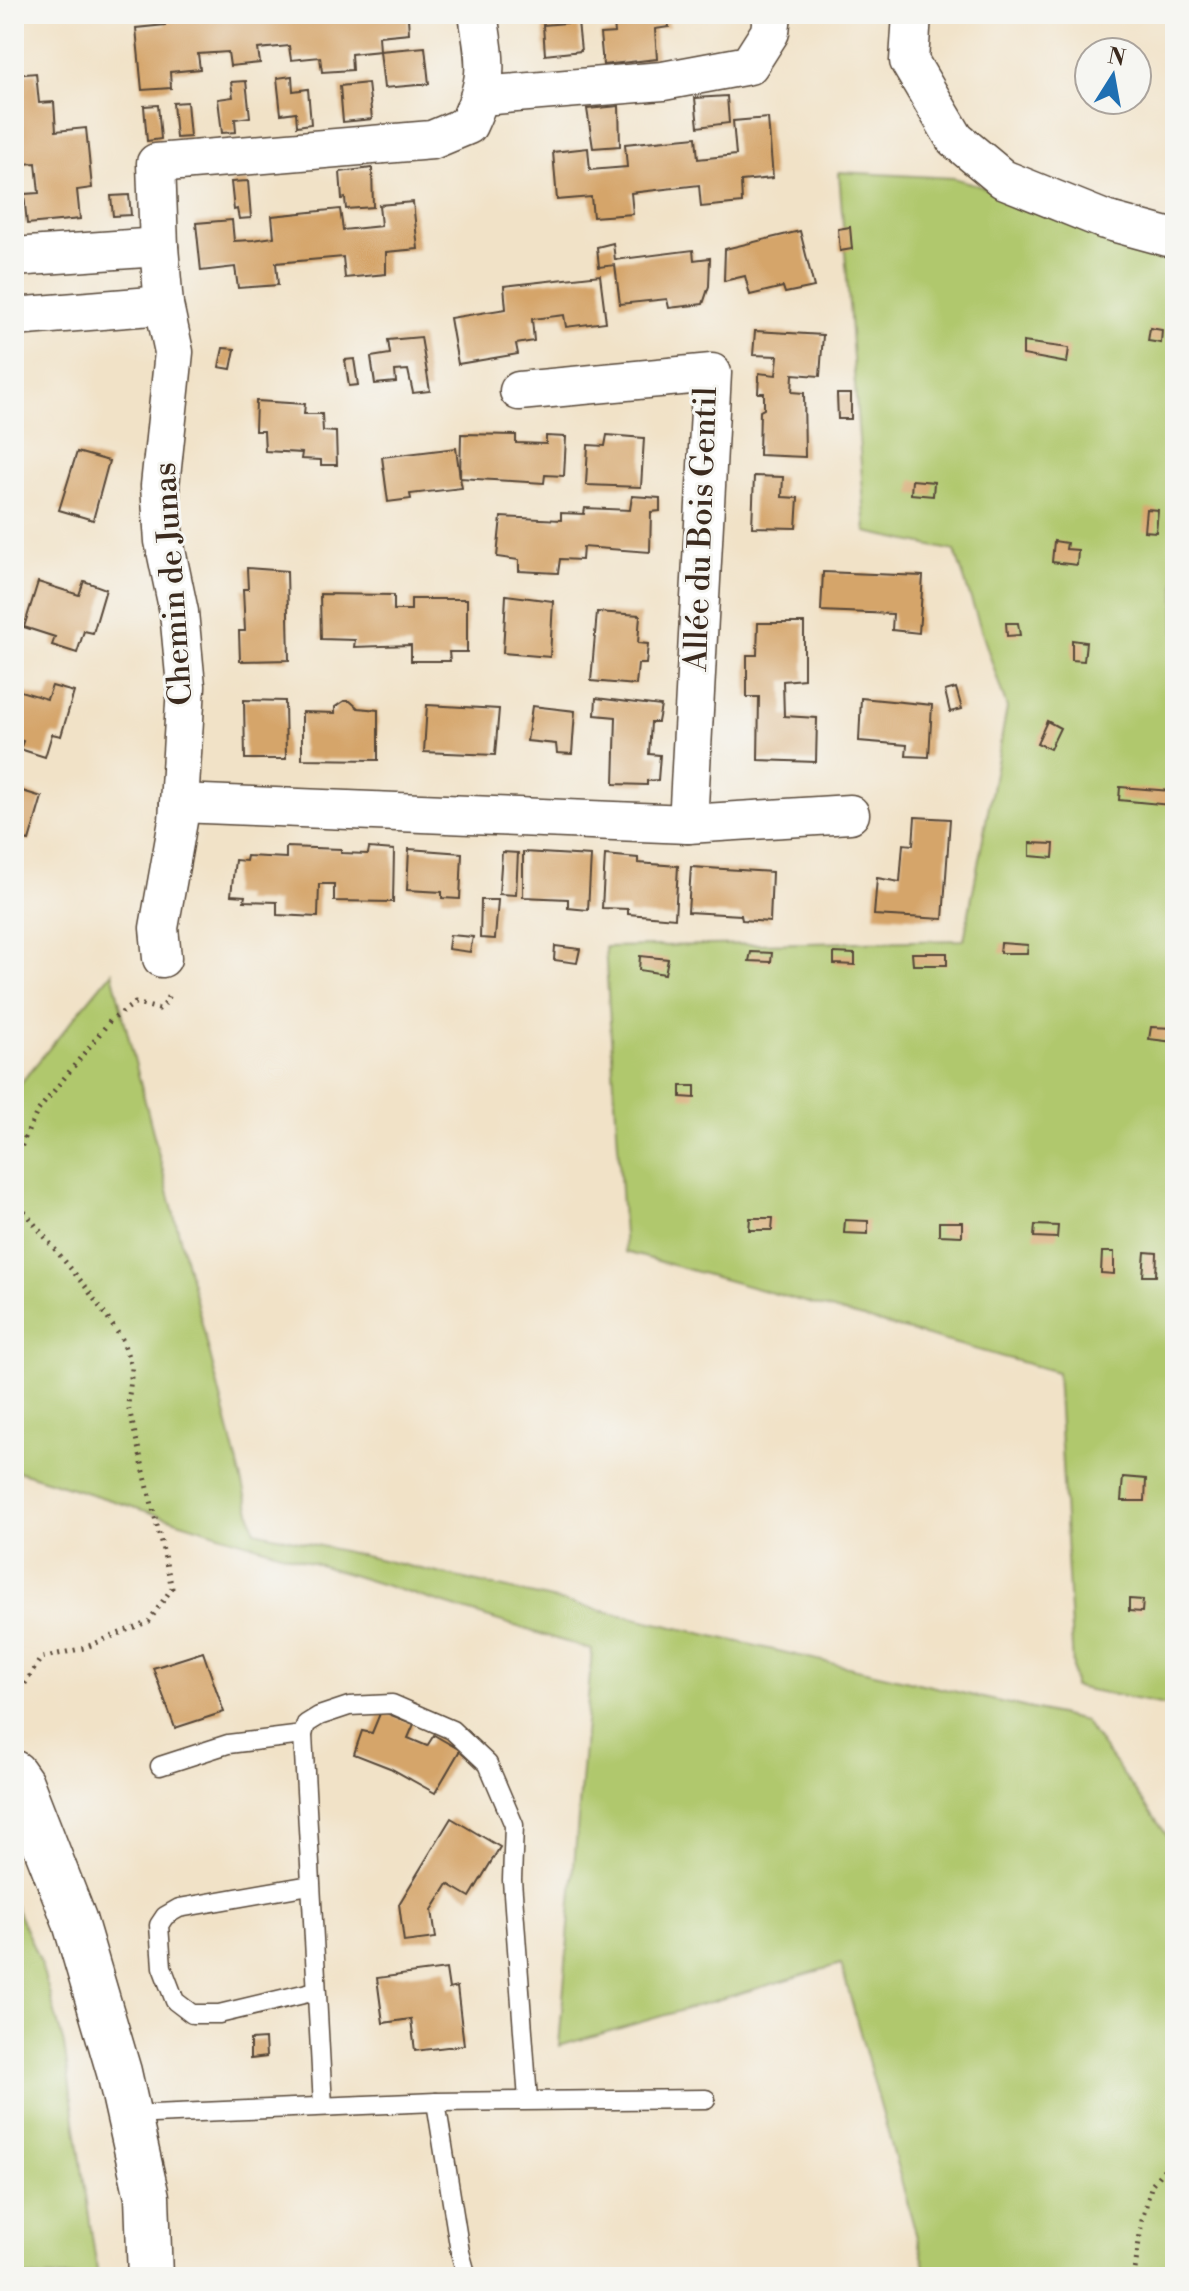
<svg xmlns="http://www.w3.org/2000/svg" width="1189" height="2291" viewBox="0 0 1189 2291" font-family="'Libre Bodoni',serif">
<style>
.green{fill:#b0c86d;stroke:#767946;stroke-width:2}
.building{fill:#d5a56a}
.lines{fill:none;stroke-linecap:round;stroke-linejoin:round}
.service-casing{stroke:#564637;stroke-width:21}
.minor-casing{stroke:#564637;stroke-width:41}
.tertiary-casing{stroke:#564637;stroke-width:47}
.path{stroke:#564637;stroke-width:5;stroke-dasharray:2 6;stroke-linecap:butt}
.service{stroke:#fff;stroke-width:18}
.minor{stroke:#fff;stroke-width:38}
.tertiary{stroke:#fff;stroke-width:44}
.labels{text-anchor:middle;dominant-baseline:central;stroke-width:6;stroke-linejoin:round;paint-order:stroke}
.street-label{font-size:32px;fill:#3b2a1e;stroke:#f6f6f2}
</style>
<rect width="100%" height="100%" fill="#f6f6f2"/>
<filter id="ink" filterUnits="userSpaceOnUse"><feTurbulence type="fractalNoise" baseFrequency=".0125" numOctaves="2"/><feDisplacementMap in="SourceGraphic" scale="16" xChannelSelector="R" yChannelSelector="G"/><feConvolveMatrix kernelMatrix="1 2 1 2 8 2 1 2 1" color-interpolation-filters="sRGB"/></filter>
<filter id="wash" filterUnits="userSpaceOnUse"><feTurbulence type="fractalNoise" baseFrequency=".006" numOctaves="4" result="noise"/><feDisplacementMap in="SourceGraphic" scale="32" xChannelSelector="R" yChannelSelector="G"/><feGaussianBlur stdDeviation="1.8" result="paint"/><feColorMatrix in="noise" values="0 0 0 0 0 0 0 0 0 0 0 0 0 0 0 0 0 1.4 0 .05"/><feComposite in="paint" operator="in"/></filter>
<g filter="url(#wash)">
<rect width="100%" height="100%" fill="#f1e2c7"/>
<g class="green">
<path d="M839,172L954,178L1175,245V1707L1074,1687L1057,1372L625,1252L605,947L964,940L1007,708L955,551L866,532Z"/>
<path d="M112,972L255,1531L1084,1721L1175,1846V2277H928L841,1964L559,2046L592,1650L14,1470V1091Z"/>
<path d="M14,1903L41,1964L64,2045L98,2277H14Z"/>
</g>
<g id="blocks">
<g class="building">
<path d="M164,14H427V16L408,18L409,33L379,36L380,51L351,54L352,70L322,72L320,57L291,60L289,46L258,49L260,63L230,66L228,52L198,54L200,69L170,72L171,88L142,90L136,28L165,25Z"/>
<path d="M613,14H667L669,27L655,29L657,59L603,65L600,34L615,33Z"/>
<path d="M578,22L581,51L545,55L543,25Z"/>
<path d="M425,47L429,84L384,88L380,51Z"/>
<path d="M36,73L39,103L54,102L56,131L86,128L92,188L77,190L80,219L27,224L24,194L39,193L36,163L22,164L19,134L14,135V75Z"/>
<path d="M292,76L293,91L308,89L311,124L297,126L296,112L281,114L277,78Z"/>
<path d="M246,81L250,117L235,119L236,132L222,133L218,99L233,97L231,82Z"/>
<path d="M368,83L372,119L343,122L340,86Z"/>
<path d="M727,96L729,123L698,127L695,98Z"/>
<path d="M187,102L190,137L176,138L173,103Z"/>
<path d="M158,105L161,139L147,141L144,106Z"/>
<path d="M619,106L620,146L593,148L587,109Z"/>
<path d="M768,118L773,178L741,181L742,203L701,207L699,185L631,193L633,214L593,217L591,197L557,200L553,152L588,148L590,170L627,167L625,144L696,137L698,159L736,155L733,121Z"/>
<path d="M372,168L373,207L346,209L345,198L342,199L340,172Z"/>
<path d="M248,181L251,218L239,219L237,209L234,210L231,182Z"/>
<path d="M129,195L131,215L113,216L111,196Z"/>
<path d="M413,202L418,249L386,252V274L345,278L343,257L276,263L278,285L238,288L235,267L201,271L196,223L232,220L234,241L253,240L274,237L272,216L340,209L343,230L381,226L379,205Z"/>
<path d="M850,227L852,249L840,251L838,229Z"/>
<path d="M800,231L814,287L785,293L783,287L750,295L745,276L724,281L725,249Z"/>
<path d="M613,243L615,260L693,250L694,260L710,258L709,286L703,304L669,308L667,299L620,304L615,265L599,267L597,247Z"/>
<path d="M600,275L606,322L566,327L564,315L532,319L534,341L516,344L518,354L458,364L450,318L506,309L504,286Z"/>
<path d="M1150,328L1162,330L1161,343L1148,341Z"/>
<path d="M755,331L823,335L820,376L793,374L792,392L804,393L805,457L759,455L760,411L764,409V393H758L759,373L776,375L778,356L753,355Z"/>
<path d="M421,337L430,391L413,393L408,370L395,371L396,382L375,384L371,357L390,354L388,340Z"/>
<path d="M1023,342L1069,348L1067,363L1023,355Z"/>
<path d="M223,348L235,349L231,369L219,367Z"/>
<path d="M354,359L358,385L349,386L345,360Z"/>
<path d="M837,394H851V419H838Z"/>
<path d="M256,401L305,404L304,414H322L323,431L336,432L337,465H321V460L301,459L302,453L265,451L264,431H255Z"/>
<path d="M461,434L516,435V443L546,444V436L566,437L564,476L545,475L544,483L460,478L462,488L410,494L411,499L388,502L382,457L456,448L460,478Z"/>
<path d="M607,435L644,438L641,487L586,485L588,445L605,446Z"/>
<path d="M77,452L109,461L93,520L59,510Z"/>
<path d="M754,476L783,477L782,497L798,498L796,528L752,527Z"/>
<path d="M912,480L934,482L933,496L911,494Z"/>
<path d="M632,496L660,498V511L651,512L650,552L583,547L582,560L560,559L558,573L519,571V560L497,557L501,517L561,520V513L584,514L585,508L630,510Z"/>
<path d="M1146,509L1158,510L1156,532L1144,531Z"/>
<path d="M1054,541L1067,543L1066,549L1078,550L1077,565L1052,562Z"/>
<path d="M247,568L287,571L289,660L240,661L239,631H245L243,589H248Z"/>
<path d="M823,572L923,576L919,633L892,630L893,614L821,611Z"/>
<path d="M84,581L106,589L93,633L84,631L77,653L52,645L55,637L24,627L38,582L79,595Z"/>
<path d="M320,594L394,595V610H411V599H467V652H449L450,661H411V645L354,647L355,640L321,639Z"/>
<path d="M506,595L553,601L550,657L503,653Z"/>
<path d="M597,612L640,615L638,643L648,644L646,664H638L636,685L591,681Z"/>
<path d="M758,623H804V679L783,681L784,716L817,718L816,762L758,760L759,697H747V655H757Z"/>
<path d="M1006,623H1018L1020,635L1007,636Z"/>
<path d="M1072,640L1086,642L1084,661L1072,660Z"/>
<path d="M52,686L74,692L61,736L52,734L45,757L20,749L23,741L14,738V689L47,699Z"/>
<path d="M956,688L962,709L950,712L945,691Z"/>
<path d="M596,698L661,706L658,722H651L649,754L660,755L658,780L647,781V785L614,784L616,717L595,715Z"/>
<path d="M861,698L932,705L929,757L906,756L907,745L859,741Z"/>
<path d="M244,700L285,701L286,759H245Z"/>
<path d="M344,701H350L358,708L378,710V760L302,759V712L335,713V707Z"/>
<path d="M427,705L499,709L495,755L424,752Z"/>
<path d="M532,706L575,711L572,754L557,753L556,744L527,741Z"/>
<path d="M1047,721L1060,728L1050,749L1037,743Z"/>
<path d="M1120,787L1171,791L1170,805L1119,800Z"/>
<path d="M19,790L42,797L29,841L20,839L15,856L14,802Z"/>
<path d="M915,817L950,819L943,919L874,915L877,878L900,882L903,844L913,845Z"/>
<path d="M1030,843L1054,844L1053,858L1030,856Z"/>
<path d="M286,847L341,849V853L368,854L369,848L394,850L393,902L334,901V884H319L318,917L277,915V902L244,901L245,896L231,895L235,860L246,861L247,856L286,858Z"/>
<path d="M409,849L462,853L460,899L442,898V892L407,890Z"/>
<path d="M502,852L518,853L516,895L499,894Z"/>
<path d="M523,852L591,856L588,910L568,908V899L523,897Z"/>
<path d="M605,855L638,858V863L678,866L675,918L628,914V909L602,908Z"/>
<path d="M691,867L772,872L770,922L742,920L741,915L688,912Z"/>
<path d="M481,900H498L495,939L480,938Z"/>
<path d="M450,935L473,937L470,952L448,949Z"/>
<path d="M1001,943L1028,945L1027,953H1000Z"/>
<path d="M555,946L580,949L577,963L554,960Z"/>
<path d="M751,952L772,953L771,962L749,961Z"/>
<path d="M834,953L855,954V965L834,964Z"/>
<path d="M912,953H947V965H913Z"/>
<path d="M640,956L668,959L665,974L639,970Z"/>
<path d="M1151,1027L1174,1028V1042L1149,1039Z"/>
<path d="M681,1086H695V1098L681,1097Z"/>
<path d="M750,1218H773L772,1230H749Z"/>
<path d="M845,1220L868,1221V1234L844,1233Z"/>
<path d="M939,1222H962V1236L939,1235Z"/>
<path d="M1035,1225L1058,1226L1057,1238L1034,1237Z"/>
<path d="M1102,1252H1114V1274L1101,1273Z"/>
<path d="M1145,1252L1157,1253L1156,1276H1143Z"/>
<path d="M1123,1477L1146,1479L1145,1501H1121Z"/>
<path d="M1129,1599L1143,1600L1142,1612L1129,1611Z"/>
<path d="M203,1652L224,1712L175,1728L153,1668Z"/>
<path d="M381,1711L414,1724L408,1738L427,1746L434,1735L460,1750L435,1793L390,1768L354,1754L362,1731L372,1733Z"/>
<path d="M451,1818L500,1847L470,1897L448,1884L432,1910L436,1938L404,1942L399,1904Z"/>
<path d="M446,1969L449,1989L457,1987L464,2045L415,2051L411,2019L383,2023L377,1978Z"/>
<path d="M265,2039L266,2057L250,2059V2040Z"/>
</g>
</g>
</g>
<g filter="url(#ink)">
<use href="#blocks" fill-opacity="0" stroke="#564637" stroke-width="2"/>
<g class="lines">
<g class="service-casing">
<g id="service">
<path d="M160,1766L228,1744L303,1735"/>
<path d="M310,1885L179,1908L165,1916L159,1925L162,1967L175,2001L192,2014H219L316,1991"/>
<path d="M436,2102L460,2252L467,2277"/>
<path d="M323,2106L303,1735L306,1724L319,1716L349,1706L392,1704L452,1730L488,1764L514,1825L512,1880L528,2100"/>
<path d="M129,2115L436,2102L706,2099"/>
</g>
</g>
<g class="minor-casing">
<g id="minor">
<path d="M912,14L909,61L955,139L1003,179L1105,220L1175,239"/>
<path d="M481,96L663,81L749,65L770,32L772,14"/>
<path d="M14,257L159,247"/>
<path d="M14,317L164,305"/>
<path d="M519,391L712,373L688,824"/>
<path d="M179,803L688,824L850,814"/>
<path d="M162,958L159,928L178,821L186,686L179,612L164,541L160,486L174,352L164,305L159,247L156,163L432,140L468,125C490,78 486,64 478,14"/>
</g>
</g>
<g class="tertiary-casing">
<path id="tertiary" d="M14,1773L21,1783L74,1919L119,2072L147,2197L150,2277"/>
</g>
<g class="path">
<path d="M14,1169L23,1142L37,1112L110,1021L135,1003L159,1009L166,1003L169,993"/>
<path d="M14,1174L18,1204L85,1286L122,1339L132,1368L128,1405L172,1588L149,1621L84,1648L41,1658L14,1701"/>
<path d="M1134,2277L1142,2220L1152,2184L1175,2156"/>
</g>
<use href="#service" class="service"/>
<use href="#minor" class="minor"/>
<use href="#tertiary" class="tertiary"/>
</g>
</g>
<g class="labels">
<g class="street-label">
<text transform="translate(701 529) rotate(-88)">Allée du Bois Gentil</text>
<text transform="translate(173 584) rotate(-94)">Chemin de Junas</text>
</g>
</g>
<rect width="1189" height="2291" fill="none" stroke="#f6f6f2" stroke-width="48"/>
<g transform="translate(1113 76) rotate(11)"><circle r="38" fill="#f6f6f2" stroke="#aba49d" stroke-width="2"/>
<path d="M0-6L14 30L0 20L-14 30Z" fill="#1f6fb2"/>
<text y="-12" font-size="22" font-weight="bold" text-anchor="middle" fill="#3b2a1e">N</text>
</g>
</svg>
